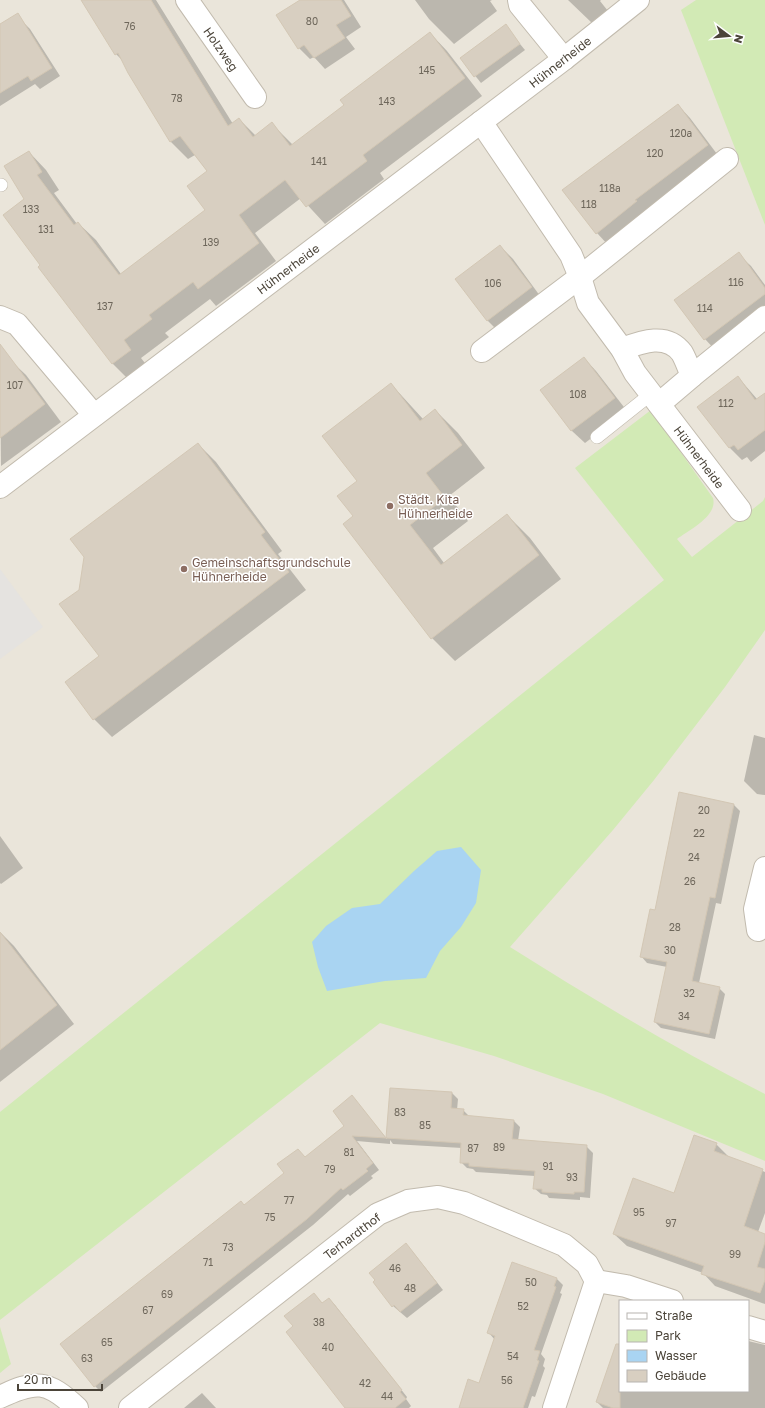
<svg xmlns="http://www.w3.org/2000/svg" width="765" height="1408" viewBox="0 0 765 1408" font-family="'Golos Text',sans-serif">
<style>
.residential{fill:#eae5da;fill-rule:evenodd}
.green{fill:#d2eab5}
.parking{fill:#e5e3e0}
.water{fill:#a9d4f2}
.shadow{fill:#0003}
.building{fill:#d8cfc1;stroke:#d3c7b4}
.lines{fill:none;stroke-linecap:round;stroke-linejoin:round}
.lane-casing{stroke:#c2bbae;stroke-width:14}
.street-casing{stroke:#c2bbae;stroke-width:24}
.lane{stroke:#fff;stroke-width:13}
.street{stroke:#fff;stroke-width:22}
.education-dot{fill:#8d6e63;stroke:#fff;stroke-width:1.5}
.labels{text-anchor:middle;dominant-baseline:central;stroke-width:3;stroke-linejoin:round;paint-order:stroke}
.number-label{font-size:10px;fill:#6e675b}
.street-label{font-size:12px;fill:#4b4439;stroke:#fff}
.education-label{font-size:12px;fill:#785e54;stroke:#fff;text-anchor:start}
</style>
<rect width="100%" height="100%" fill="#f6f3ec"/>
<path class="residential" d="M0,0H765V1408H0ZM620,1301H748V1391H620Z"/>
<g class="green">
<path d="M696,0H765V225L681,10Z"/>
<path d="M651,410L713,498C718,516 689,530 677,539L692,557L763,501L765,497V630L725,687L654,780L613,830L510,947C593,999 677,1050 765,1094V1161L603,1094L494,1056L380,1023L0,1320V1112L664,580L575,468Z"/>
<path d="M0,1327L11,1364L0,1373Z"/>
</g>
<path class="parking" d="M0,569L43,627L0,659Z"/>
<path class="water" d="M461,847L481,870L476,903L461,927L440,951L426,978L385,981L327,991L318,967L312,942L326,926L352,908L380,904L414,871L437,851Z"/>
<g class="shadow">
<path d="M83,0H156L233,124L239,119L256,136L272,124L293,145L346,105L430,33L447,51L482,96L380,173L384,179L325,224L301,198L255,233L276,261L216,306L210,299L165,333L169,337L141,358L148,367L130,381L112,363L42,265L25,199L29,152L46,170L59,190L54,193L77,224L78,223L96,240L121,274L206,210L208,172L195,155L188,159L170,141L122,60L116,54Z"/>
<path d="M302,0H344L361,27L346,37L355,49L325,69L314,57L310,59L299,48Z"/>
<path d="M415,0H492L490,1L497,11L454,44L429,19Z"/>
<path d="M568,0H601L600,1L608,11L592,23Z"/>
<path d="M22,21L30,29L60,76L40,89L35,84L0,106V34Z"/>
<path d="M505,26L525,50L481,83L461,58Z"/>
<path d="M678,105L690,118L720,158L609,246L597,233Z"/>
<path d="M500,246L513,259L543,300L500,333L487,320Z"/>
<path d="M738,254L751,266L765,285V316L717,352L705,339Z"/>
<path d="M584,358L596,371L627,411L585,443L572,431L542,391Z"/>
<path d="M9,359L26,375L61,422L1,466L0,366Z"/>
<path d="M738,377L757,399L765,403V451L751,462L747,457L742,460L730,448L699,407Z"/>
<path d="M391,384L423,419L435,410L458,433L485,468L449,496L468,521L433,548L444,563L507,515L530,538L561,579L455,661L432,638L354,516L358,481Z"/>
<path d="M198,444L216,462L282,551L278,554L306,590L112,737L94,719L66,682L100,656L80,590Z"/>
<path d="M754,735L765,738V795L757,794L744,781Z"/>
<path d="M734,805L740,811L721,904L716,903L699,983L719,988L725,994L715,1039L661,1028L655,1022L667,967L647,963L641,956L655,911Z"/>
<path d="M0,836L23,868L1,884L0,883Z"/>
<path d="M0,932L14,946L74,1024L0,1082Z"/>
<path d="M391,1089L452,1093L458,1099L457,1110H463L469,1116L513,1120L520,1127L518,1141L586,1146L593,1153L590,1198L580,1197V1200L549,1198L547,1195L541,1194L534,1188L535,1176L476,1172L473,1169L467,1168L461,1162L462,1148L393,1144L390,1140V1144L357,1141L379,1170L371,1176L373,1178L350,1196L348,1194L313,1225L101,1392L95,1386L245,1206L307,1162L346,1126L352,1097L387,1139Z"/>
<path d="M716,1144L729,1157L765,1172V1213L758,1232L765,1235V1304L715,1286L703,1273L627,1246L614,1234L675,1194Z"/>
<path d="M412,1251L443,1290L407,1318L393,1306L374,1282Z"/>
<path d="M556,1278L563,1285L560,1293L562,1294L541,1354L545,1359L543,1366L545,1368L535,1397L532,1396L528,1408H465L480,1384L495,1340L489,1333Z"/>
<path d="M314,1294L323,1304L329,1299L335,1305L407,1397L406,1399L411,1406L409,1408H354L294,1327Z"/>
<path d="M748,1341L765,1345V1408H603L597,1402L620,1351V1391H748Z"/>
<path d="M202,1393L216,1408H184Z"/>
</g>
<g class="building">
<path d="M81,0H151L228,126L239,118L253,137L272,122L290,146L344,105L340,100L430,32L465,78L363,155L367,161L306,207L285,180L239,215L259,243L198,289L193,282L149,315L152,319L124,340L131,350L112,364L38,267L40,265L3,215L24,199L4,166L29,151L42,172L37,175L74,225L78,222L119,275L205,210L187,186L207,171L180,136L170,142L128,73L118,53L115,55Z"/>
<path d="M300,0H341L351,16L336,25L345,38L314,58L304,45L298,49L276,15Z"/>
<path d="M18,13L52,68L31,81L28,76L0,93V24Z"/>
<path d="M506,24L520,44L474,77L460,58Z"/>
<path d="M678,104L708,145L635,200L637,201L596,234L562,190Z"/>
<path d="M500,245L532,287L487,321L455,279Z"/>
<path d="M739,252L765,288V294L704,340L674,300Z"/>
<path d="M0,344L45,404L0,438Z"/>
<path d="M584,357L615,398L571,431L540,390Z"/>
<path d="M738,376L755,400L765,393V430L738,450L734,445L729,448L697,407Z"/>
<path d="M391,383L420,421L435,409L462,445L426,473L445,498L410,525L441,565L507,514L539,555L431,639L343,524L353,516L337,496L357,481L322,436Z"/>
<path d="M198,443L265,532L261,535L289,572L93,720L65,682L99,656L59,604L79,590L84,557L70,539Z"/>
<path d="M679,792L734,804L715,898L710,897L692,981L720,987L709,1034L654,1022L667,962L640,957L650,909L655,910Z"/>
<path d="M0,932L57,1005L0,1050Z"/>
<path d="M390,1088L452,1092L451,1108L464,1109L463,1115L514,1120L512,1139L587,1145L584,1192H574V1194L542,1192V1189H533L535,1171L469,1166V1163H460L461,1143L386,1138Z"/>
<path d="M352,1095L386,1138L352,1136L373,1163L366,1169L368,1171L343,1190L341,1188L307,1219L94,1387L60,1344L241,1201L244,1205L284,1173L277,1164L298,1149L305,1157L344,1126L333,1111Z"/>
<path d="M694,1135L717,1143L714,1151L763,1169L744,1226L765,1234V1242L757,1267L765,1269V1280L760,1293L701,1274L704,1266L613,1234L633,1178L674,1193Z"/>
<path d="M406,1243L437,1283L400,1312L394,1305L392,1307L373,1282L375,1280L369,1273Z"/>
<path d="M512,1262L557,1278L554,1286L556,1287L534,1350L540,1351L537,1360L539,1361L523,1408H459L468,1379L479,1383L495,1336L487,1333Z"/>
<path d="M314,1293L322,1303L329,1298L402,1390L400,1392L406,1399L395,1408H345L286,1332L293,1326L284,1316Z"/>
<path d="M616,1344H620V1408H613L596,1402Z"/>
</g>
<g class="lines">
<g class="lane-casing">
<g id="lane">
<path d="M0,185H1"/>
<path d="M597,437L651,394"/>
</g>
</g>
<g class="street-casing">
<g id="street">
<path d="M187,0L255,97"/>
<path d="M519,0L520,5L564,59"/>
<path d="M481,122L571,255L580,277L588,303L622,349L635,373L740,510"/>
<path d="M0,317L17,324L94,415"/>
<path d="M622,349C641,342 667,332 682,353C686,360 689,369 692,376L659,404"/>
<path d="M482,351L580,277L727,159"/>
<path d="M692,376L765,317"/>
<path d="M0,487L564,59L638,0"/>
<path d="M758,930L755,909L765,868"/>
<path d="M596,1281L626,1286L672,1301"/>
<path d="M748,1327L765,1332"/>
<path d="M0,1397C36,1380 47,1380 77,1408"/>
<path d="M130,1408L378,1214L408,1201L438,1197L464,1203L564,1245L587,1264L596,1281L554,1408"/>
</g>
</g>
<use href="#lane" class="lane"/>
<use href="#street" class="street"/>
</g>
<g class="education-dot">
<circle cx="390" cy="506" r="4"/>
<circle cx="184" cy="569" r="4"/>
</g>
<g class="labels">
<g class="number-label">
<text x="312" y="21">80</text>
<text x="130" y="26">76</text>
<text x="427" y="70">145</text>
<text x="177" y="98">78</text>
<text x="387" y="101">143</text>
<text x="681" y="133">120a</text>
<text x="655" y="153">120</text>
<text x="319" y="161">141</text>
<text x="610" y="188">118a</text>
<text x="589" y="204">118</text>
<text x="31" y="209">133</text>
<text x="46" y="229">131</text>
<text x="211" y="242">139</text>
<text x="736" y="282">116</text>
<text x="493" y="283">106</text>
<text x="105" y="306">137</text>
<text x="705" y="308">114</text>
<text x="15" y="385">107</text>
<text x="578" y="394">108</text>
<text x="726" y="403">112</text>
<text x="704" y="810">20</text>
<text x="699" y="833">22</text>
<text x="694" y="857">24</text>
<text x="690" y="881">26</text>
<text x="675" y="927">28</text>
<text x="670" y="950">30</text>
<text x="689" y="993">32</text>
<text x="684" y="1016">34</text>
<text x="400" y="1112">83</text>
<text x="425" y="1125">85</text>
<text x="499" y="1147">89</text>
<text x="473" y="1148">87</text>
<text x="349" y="1152">81</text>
<text x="548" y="1166">91</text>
<text x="330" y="1169">79</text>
<text x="572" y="1177">93</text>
<text x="289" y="1200">77</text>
<text x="639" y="1212">95</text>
<text x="270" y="1217">75</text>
<text x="671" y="1223">97</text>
<text x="228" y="1247">73</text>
<text x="735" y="1254">99</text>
<text x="208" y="1262">71</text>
<text x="395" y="1268">46</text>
<text x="531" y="1282">50</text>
<text x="410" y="1288">48</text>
<text x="167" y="1294">69</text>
<text x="523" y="1306">52</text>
<text x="148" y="1310">67</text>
<text x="319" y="1322">38</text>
<text x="107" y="1342">65</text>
<text x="328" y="1347">40</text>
<text x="513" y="1356">54</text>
<text x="87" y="1358">63</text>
<text x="507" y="1380">56</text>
<text x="365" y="1383">42</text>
<text x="387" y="1396">44</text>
</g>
<g class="street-label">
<text transform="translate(221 49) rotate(55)">Holzweg</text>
<text transform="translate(560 62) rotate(-38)">Hühnerheide</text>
<text transform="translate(288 269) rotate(-37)">Hühnerheide</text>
<text transform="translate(699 457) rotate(53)">Hühnerheide</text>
<text transform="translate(352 1236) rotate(-37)">Terhardthof</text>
</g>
<g class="education-label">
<text x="398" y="499">Städt. Kita<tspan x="398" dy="14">Hühnerheide</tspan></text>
<text x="192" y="562">Gemeinschaftsgrundschule<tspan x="192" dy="14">Hühnerheide</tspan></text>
</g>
</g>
<rect x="619" y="1300" width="130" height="92" fill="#ffffff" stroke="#b7b4b0"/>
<rect x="627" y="1313" width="20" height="6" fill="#ffffff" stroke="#b7b4b0"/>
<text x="655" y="1320" font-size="12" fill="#4b4439">Straße</text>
<rect x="627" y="1330" width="20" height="12" fill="#d2eab5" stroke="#b7b4b0"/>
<text x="655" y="1340" font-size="12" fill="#4b4439">Park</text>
<rect x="627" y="1350" width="20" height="12" fill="#a9d4f2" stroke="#b7b4b0"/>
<text x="655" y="1360" font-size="12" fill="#4b4439">Wasser</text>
<rect x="627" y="1370" width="20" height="12" fill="#d8cfc1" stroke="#b7b4b0"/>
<text x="655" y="1380" font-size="12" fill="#4b4439">Gebäude</text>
<g transform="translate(729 36) rotate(106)" stroke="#ffffff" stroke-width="3" paint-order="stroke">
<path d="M0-3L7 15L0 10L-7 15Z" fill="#4b4439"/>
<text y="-6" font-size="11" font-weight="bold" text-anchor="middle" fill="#4b4439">N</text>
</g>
<path d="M18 1384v6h84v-6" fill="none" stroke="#4b4439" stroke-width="2"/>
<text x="24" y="1384" font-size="12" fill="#4b4439" stroke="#ffffff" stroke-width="3" paint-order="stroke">20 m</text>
</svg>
